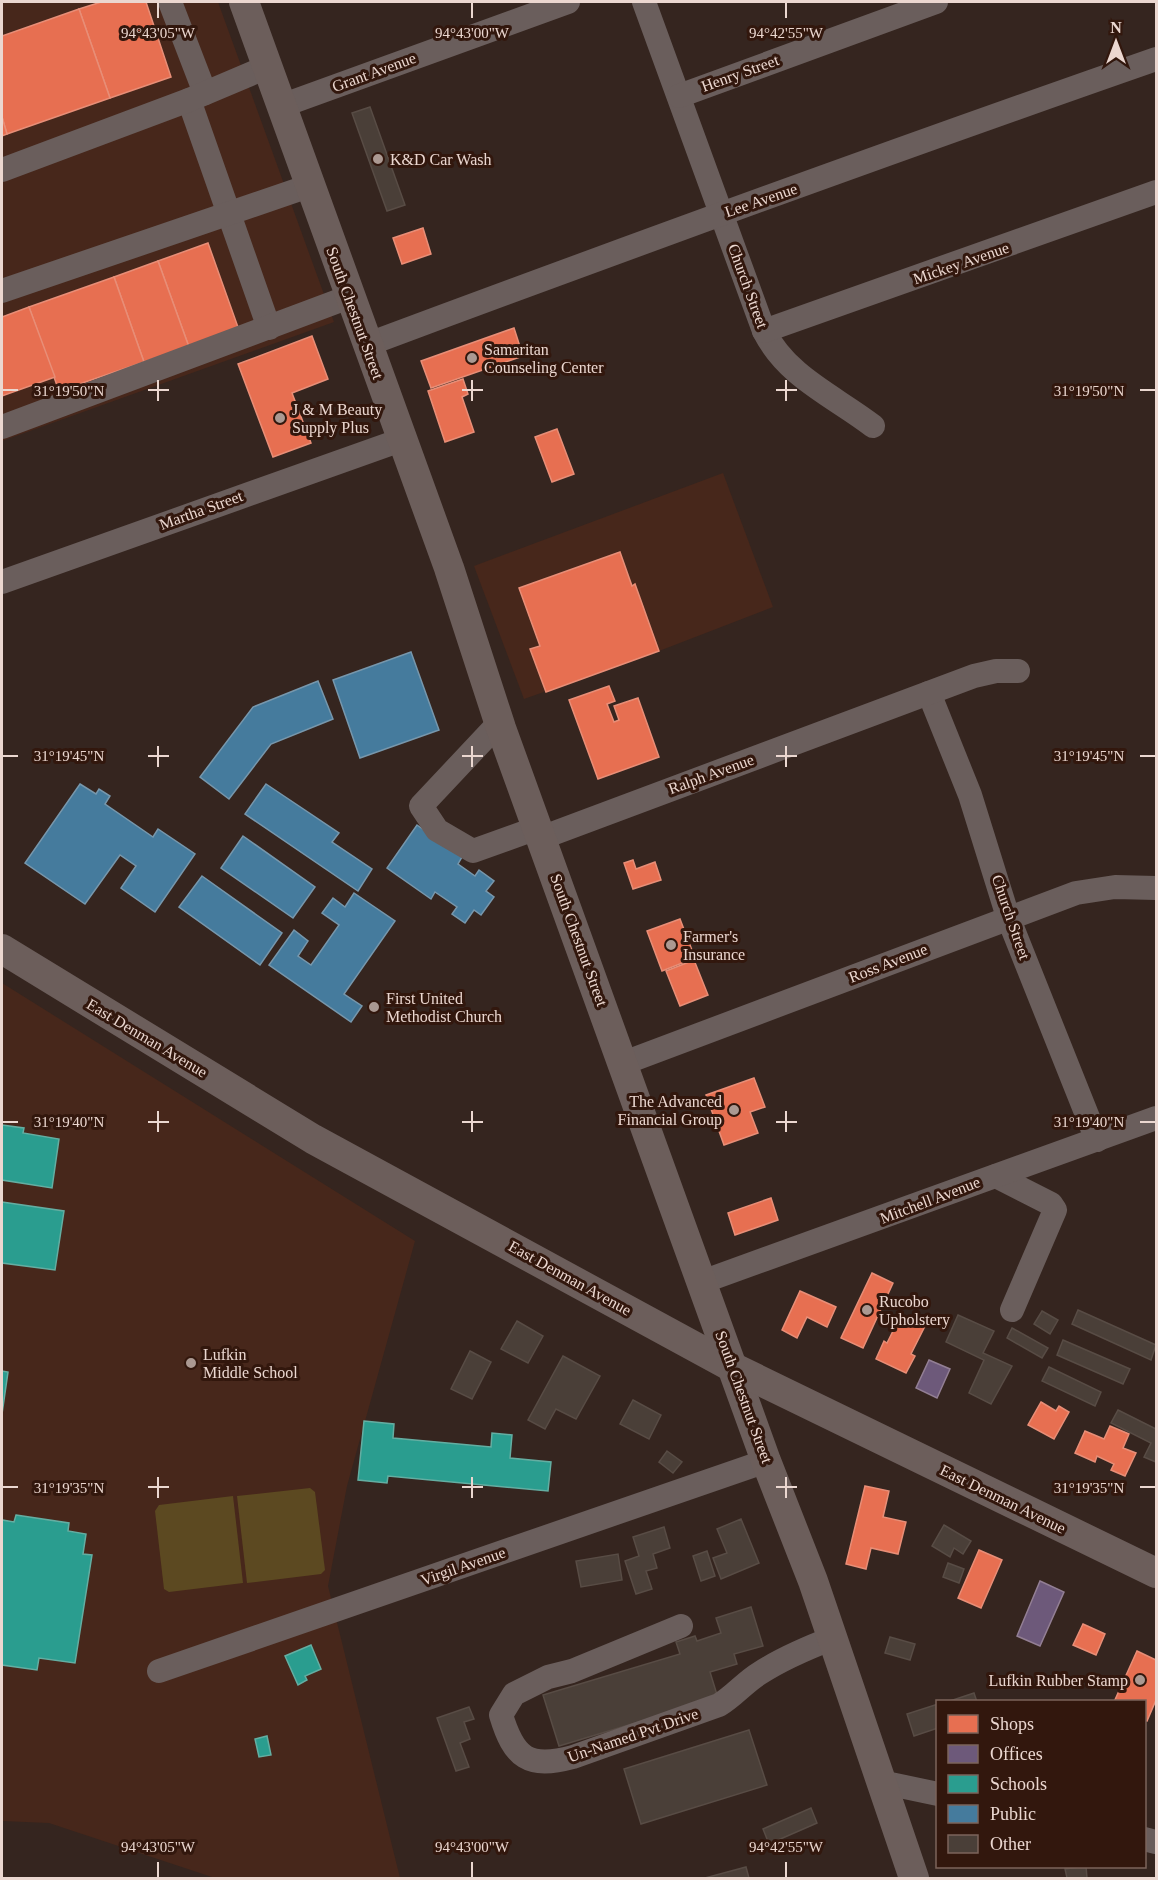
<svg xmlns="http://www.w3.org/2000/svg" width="1158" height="1880" viewBox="0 0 1158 1880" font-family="'Times New Roman',serif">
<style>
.built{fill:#47271b}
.green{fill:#5c4921}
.shops{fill:#e76f51;stroke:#e88e77;stroke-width:1.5}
.offices{fill:#6d597a;stroke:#937f94;stroke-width:1.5}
.schools{fill:#2a9d8f;stroke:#64aea2;stroke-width:1.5}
.public{fill:#457b9d;stroke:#7797ac;stroke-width:1.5}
.building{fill:#4a3f38;stroke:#584c45;stroke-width:1.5}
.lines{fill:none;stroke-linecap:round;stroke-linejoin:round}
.minor{stroke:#6a5e5c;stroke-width:24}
.major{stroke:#6c5e5b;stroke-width:30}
.ticks{fill:none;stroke:#ebd7d0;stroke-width:2}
.poi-dot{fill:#ab9992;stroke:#32170d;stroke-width:2}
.labels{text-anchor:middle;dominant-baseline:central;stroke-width:6;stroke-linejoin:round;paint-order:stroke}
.street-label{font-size:16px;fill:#ebd7d0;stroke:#32170d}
.poi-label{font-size:16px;fill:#ebd7d0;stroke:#32170d;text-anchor:start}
.ticks-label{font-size:15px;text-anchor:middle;fill:#ebd7d0;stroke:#32170d;stroke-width:6;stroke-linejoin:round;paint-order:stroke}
</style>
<rect width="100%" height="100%" fill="#35251f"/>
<g class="built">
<path d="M2,2H218L334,322L2,441Z"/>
<path d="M723,473L773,607L659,651L524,699L474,566Z"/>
<path d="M2,983L415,1241L347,1486L328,1586L400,1878H215L49,1823L2,1821Z"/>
</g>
<g class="green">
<path d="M310,1488L315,1492L325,1570L321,1574L247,1583L237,1496Z"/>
<path d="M233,1496L243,1583L169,1592L164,1589L155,1511L159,1505Z"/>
</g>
<g class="shops">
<path d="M101,2H146L171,77L110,98L79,9Z"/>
<path d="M79,9L110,98L7,134L2,117V36Z"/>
<path d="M2,117L7,134L2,136Z"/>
<path d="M423,228L431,254L402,264L393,238Z"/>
<path d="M208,243L239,330L189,347L158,261Z"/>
<path d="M158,261L189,347L144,362L114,277Z"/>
<path d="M114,277L144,362L59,391L29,307Z"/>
<path d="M29,307L55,377L2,396V317Z"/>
<path d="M514,328L523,356L431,388L421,361Z"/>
<path d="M312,336L328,379L292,393L311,443L273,457L238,364Z"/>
<path d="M463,379L468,394L462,397L474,432L445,442L428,391Z"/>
<path d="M557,429L574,474L552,482L535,437Z"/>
<path d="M620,552L632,586L635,584L659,651L546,692L530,649L540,646L519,588Z"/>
<path d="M609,686L615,701L607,704L614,722L619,720L614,706L638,698L659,757L598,779L569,700Z"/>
<path d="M633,860L636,869L655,862L661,880L633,889L624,863Z"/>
<path d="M680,919L695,958L662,971L647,931Z"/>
<path d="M694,960L708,995L680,1006L666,971Z"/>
<path d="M754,1078L765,1107L750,1112L758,1133L724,1145L706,1095Z"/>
<path d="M771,1198L778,1220L735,1235L728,1213Z"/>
<path d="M872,1273L893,1283L863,1348L841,1338Z"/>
<path d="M800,1291L836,1307L827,1327L807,1317L797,1338L782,1330Z"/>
<path d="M901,1315L925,1326L911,1354L915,1356L906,1373L876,1359L884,1341L887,1343Z"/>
<path d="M1041,1402L1056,1411L1059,1406L1069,1412L1054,1439L1028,1425Z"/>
<path d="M1110,1426L1129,1434L1123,1448L1136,1453L1125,1476L1111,1470L1114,1464L1097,1456L1095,1462L1075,1453L1085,1431L1104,1439Z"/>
<path d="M865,1486L889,1491L883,1517L906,1522L898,1554L871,1548L866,1569L846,1564Z"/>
<path d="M979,1550L1002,1560L981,1608L958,1598Z"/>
<path d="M1083,1624L1105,1634L1096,1655L1073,1645Z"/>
<path d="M1137,1651L1156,1660V1700L1147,1721L1144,1720V1702H1114Z"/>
</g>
<g class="offices">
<path d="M929,1360L950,1369L937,1398L916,1388Z"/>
<path d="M1040,1581L1064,1592L1040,1646L1017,1636Z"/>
</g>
<g class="schools">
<path d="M2,1125L24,1128L23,1133L59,1139L52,1188L2,1180Z"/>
<path d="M2,1202L64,1211L55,1270L2,1263Z"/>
<path d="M2,1371L8,1372L2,1414Z"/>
<path d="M364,1421L394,1424L393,1438L491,1447L492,1433L512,1435L510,1458L551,1462L548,1491L388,1476L387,1483L358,1480Z"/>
<path d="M16,1515L69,1523L68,1531L86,1534L83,1554L92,1555L75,1663L39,1658L37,1670L2,1665V1520L14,1522Z"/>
<path d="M311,1645L321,1669L305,1676L307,1680L298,1685L285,1656Z"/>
<path d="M267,1736L271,1755L259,1757L255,1739Z"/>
</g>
<g class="public">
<path d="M411,652L439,730L360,758L333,680Z"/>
<path d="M318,681L333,719L271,744L229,799L200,777L253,707Z"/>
<path d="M80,784L96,794L99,789L110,796L105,804L153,837L158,829L195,854L155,912L121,888L136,866L120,855L85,904L25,863Z"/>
<path d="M266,784L339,833L332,842L372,869L358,891L245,814Z"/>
<path d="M417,825L462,857L458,864L475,876L479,870L494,881L486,891L494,897L481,915L474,910L465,923L452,914L457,907L435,892L431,899L387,868Z"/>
<path d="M243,836L315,887L293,918L221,868Z"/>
<path d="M202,876L282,933L260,965L179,907Z"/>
<path d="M354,893L395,921L344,994L362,1006L351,1022L269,965L294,930L308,941L298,956L311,965L339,925L322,913L333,898L345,907Z"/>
</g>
<g class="building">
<path d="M370,107L405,205L387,211L352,113Z"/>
<path d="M1078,1310L1156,1345L1151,1360L1072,1324Z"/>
<path d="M1042,1311L1058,1320L1050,1334L1034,1324Z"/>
<path d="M958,1315L994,1331L983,1353L1012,1366L991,1404L969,1393L984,1360L946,1342Z"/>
<path d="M517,1321L543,1336L528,1363L501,1349Z"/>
<path d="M1012,1328L1048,1348L1042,1358L1007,1338Z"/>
<path d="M1063,1340L1130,1369L1123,1384L1057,1355Z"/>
<path d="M470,1351L491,1362L472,1399L451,1389Z"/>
<path d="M563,1356L600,1376L576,1419L556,1409L545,1429L528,1420Z"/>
<path d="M1049,1367L1101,1392L1095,1406L1042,1381Z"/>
<path d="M633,1400L661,1415L649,1439L620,1424Z"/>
<path d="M1118,1410L1156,1429V1462L1144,1457L1151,1443L1111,1423Z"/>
<path d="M667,1451L682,1462L673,1473L659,1462Z"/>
<path d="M741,1519L759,1563L721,1579L713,1558L727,1553L717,1529Z"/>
<path d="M944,1525L971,1541L963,1554L954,1548L950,1557L932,1546Z"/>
<path d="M664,1527L670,1548L653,1554L657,1568L646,1571L652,1589L636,1594L625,1561L639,1556L633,1537Z"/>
<path d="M707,1551L715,1576L701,1581L693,1556Z"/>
<path d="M618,1554L622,1580L581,1587L576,1561Z"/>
<path d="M948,1563L964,1569L959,1583L943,1577Z"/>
<path d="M751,1607L763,1646L734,1654L737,1664L710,1672L718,1698L559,1746L543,1695L680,1654L676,1642L695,1636L697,1641L721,1633L716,1618Z"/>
<path d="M890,1637L915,1644L910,1660L885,1653Z"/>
<path d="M974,1693L977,1702H947Z"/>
<path d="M938,1704V1728L914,1736L907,1714Z"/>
<path d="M469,1707L474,1719L464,1722L470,1739L460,1743L469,1767L456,1771L437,1718Z"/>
<path d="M749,1730L767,1785L641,1824L624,1769Z"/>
<path d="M811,1808L817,1823L769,1844L763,1829Z"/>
<path d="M1086,1866L1087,1878H1067L1065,1869Z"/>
<path d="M746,1867L749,1878H705Z"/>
</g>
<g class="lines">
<g class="minor">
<path d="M170,2L205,93"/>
<path d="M644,2L764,331C787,377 834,396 873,426"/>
<path d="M679,96L936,2"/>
<path d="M189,100L269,328"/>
<path d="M281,106L568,2"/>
<path d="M2,170L189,100L267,67"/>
<path d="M2,291L309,186"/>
<path d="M764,331L1156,192"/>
<path d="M366,345C629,247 892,151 1156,59"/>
<path d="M2,427L349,297"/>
<path d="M2,582L401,440"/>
<path d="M929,693L970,795L1008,917L1097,1140"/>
<path d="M499,723L421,806L437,830L473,851L537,828"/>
<path d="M541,838L974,676L996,671H1018"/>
<path d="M624,1063L1076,893L1115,887L1156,888"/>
<path d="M996,1176L1051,1204L1055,1210L1012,1310"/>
<path d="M702,1282L1156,1118"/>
<path d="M681,1626L572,1671L548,1677L514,1694L501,1715C514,1758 528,1769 573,1757L719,1705C734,1696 745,1682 760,1673C783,1658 807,1648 833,1638"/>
<path d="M159,1671L766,1461"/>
<path d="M881,1782L938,1794"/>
<path d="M1144,1839L1156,1842"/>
</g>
<g class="major">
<path d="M244,2L449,568L501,728L766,1461L813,1581L914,1878"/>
<path d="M2,949L313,1139L732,1367L1156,1573"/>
</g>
</g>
<path class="ticks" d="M158,3V18M472,3V18M786,3V18M158,380V401M472,380V401M786,380V401M3,390H18M148,390H169M462,390H483M776,390H797M1140,390H1155M158,746V767M472,746V767M786,746V767M3,756H18M148,756H169M462,756H483M776,756H797M1140,756H1155M158,1111V1132M472,1111V1132M786,1111V1132M3,1122H18M148,1122H169M462,1122H483M776,1122H797M1140,1122H1155M158,1477V1498M472,1477V1498M786,1477V1498M3,1487H18M148,1487H169M462,1487H483M776,1487H797M1140,1487H1155M158,1862V1877M472,1862V1877M786,1862V1877"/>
<g class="poi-dot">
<circle cx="378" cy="159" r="6"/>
<circle cx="472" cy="358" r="6"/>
<circle cx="280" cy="418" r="6"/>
<circle cx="671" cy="945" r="6"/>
<circle cx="374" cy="1007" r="6"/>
<circle cx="734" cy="1110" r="6"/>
<circle cx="867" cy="1310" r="6"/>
<circle cx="191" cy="1363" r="6"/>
<circle cx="1140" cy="1680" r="6"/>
</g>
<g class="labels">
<g class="street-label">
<text transform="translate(374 72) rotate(-20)">Grant Avenue</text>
<text transform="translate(740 73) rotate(-20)">Henry Street</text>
<text transform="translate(761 200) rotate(-19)">Lee Avenue</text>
<text transform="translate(961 263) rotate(-19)">Mickey Avenue</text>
<text transform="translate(748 286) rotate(70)">Church Street</text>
<text transform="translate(355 313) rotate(70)">South Chestnut Street</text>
<text transform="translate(201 510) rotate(-20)">Martha Street</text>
<text transform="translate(711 774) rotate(-20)">Ralph Avenue</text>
<text transform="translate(1011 917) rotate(71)">Church Street</text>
<text transform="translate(579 940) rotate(70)">South Chestnut Street</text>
<text transform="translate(888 963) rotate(-21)">Ross Avenue</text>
<text transform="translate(147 1038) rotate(31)">East Denman Avenue</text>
<text transform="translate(930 1200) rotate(-21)">Mitchell Avenue</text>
<text transform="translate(570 1278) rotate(29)">East Denman Avenue</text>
<text transform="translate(744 1397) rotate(70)">South Chestnut Street</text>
<text transform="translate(1003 1499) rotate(26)">East Denman Avenue</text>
<text transform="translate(463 1566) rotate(-19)">Virgil Avenue</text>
<text transform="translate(633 1735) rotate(-19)">Un-Named Pvt Drive</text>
</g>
<g class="poi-label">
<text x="390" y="159">K&amp;D Car Wash</text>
<text x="484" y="349">Samaritan<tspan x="484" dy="18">Counseling Center</tspan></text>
<text x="292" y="409">J &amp; M Beauty<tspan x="292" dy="18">Supply Plus</tspan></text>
<text x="683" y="936">Farmer's<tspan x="683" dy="18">Insurance</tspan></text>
<text x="386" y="998">First United<tspan x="386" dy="18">Methodist Church</tspan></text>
<text x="722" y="1101" text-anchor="end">The Advanced<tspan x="722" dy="18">Financial Group</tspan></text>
<text x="879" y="1301">Rucobo<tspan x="879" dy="18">Upholstery</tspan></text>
<text x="203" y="1354">Lufkin<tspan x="203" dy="18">Middle School</tspan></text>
<text x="1128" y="1680" text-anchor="end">Lufkin Rubber Stamp</text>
</g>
</g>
<g class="ticks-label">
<text x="158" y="38">94°43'05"W</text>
<text x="472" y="38">94°43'00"W</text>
<text x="786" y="38">94°42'55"W</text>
<text x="69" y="396">31°19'50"N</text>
<text x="1089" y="396">31°19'50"N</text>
<text x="69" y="761">31°19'45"N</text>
<text x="1089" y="761">31°19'45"N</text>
<text x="69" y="1127">31°19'40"N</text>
<text x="1089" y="1127">31°19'40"N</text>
<text x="69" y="1493">31°19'35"N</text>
<text x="1089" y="1493">31°19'35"N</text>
<text x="158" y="1852">94°43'05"W</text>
<text x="472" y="1852">94°43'00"W</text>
<text x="786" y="1852">94°42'55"W</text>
</g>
<rect width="1158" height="1880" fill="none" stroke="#ebd7d0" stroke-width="6"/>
<rect x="936" y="1700" width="210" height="168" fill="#32170d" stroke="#7c645b" stroke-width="1.5"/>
<rect x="948" y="1715" width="30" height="18" fill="#e76f51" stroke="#7c645b" stroke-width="1.5"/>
<text x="990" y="1730" font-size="18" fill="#ebd7d0">Shops</text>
<rect x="948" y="1745" width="30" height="18" fill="#6d597a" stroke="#7c645b" stroke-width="1.5"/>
<text x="990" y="1760" font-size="18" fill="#ebd7d0">Offices</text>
<rect x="948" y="1775" width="30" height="18" fill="#2a9d8f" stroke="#7c645b" stroke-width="1.5"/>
<text x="990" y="1790" font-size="18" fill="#ebd7d0">Schools</text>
<rect x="948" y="1805" width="30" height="18" fill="#457b9d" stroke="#7c645b" stroke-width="1.5"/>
<text x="990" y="1820" font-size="18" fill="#ebd7d0">Public</text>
<rect x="948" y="1835" width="30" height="18" fill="#4a3f38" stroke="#7c645b" stroke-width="1.5"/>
<text x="990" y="1850" font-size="18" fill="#ebd7d0">Other</text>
<g transform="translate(1116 42)" stroke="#32170d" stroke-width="4.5" paint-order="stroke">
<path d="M0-4.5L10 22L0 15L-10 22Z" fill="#ebd7d0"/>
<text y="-9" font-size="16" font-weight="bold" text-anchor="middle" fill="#ebd7d0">N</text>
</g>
</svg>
